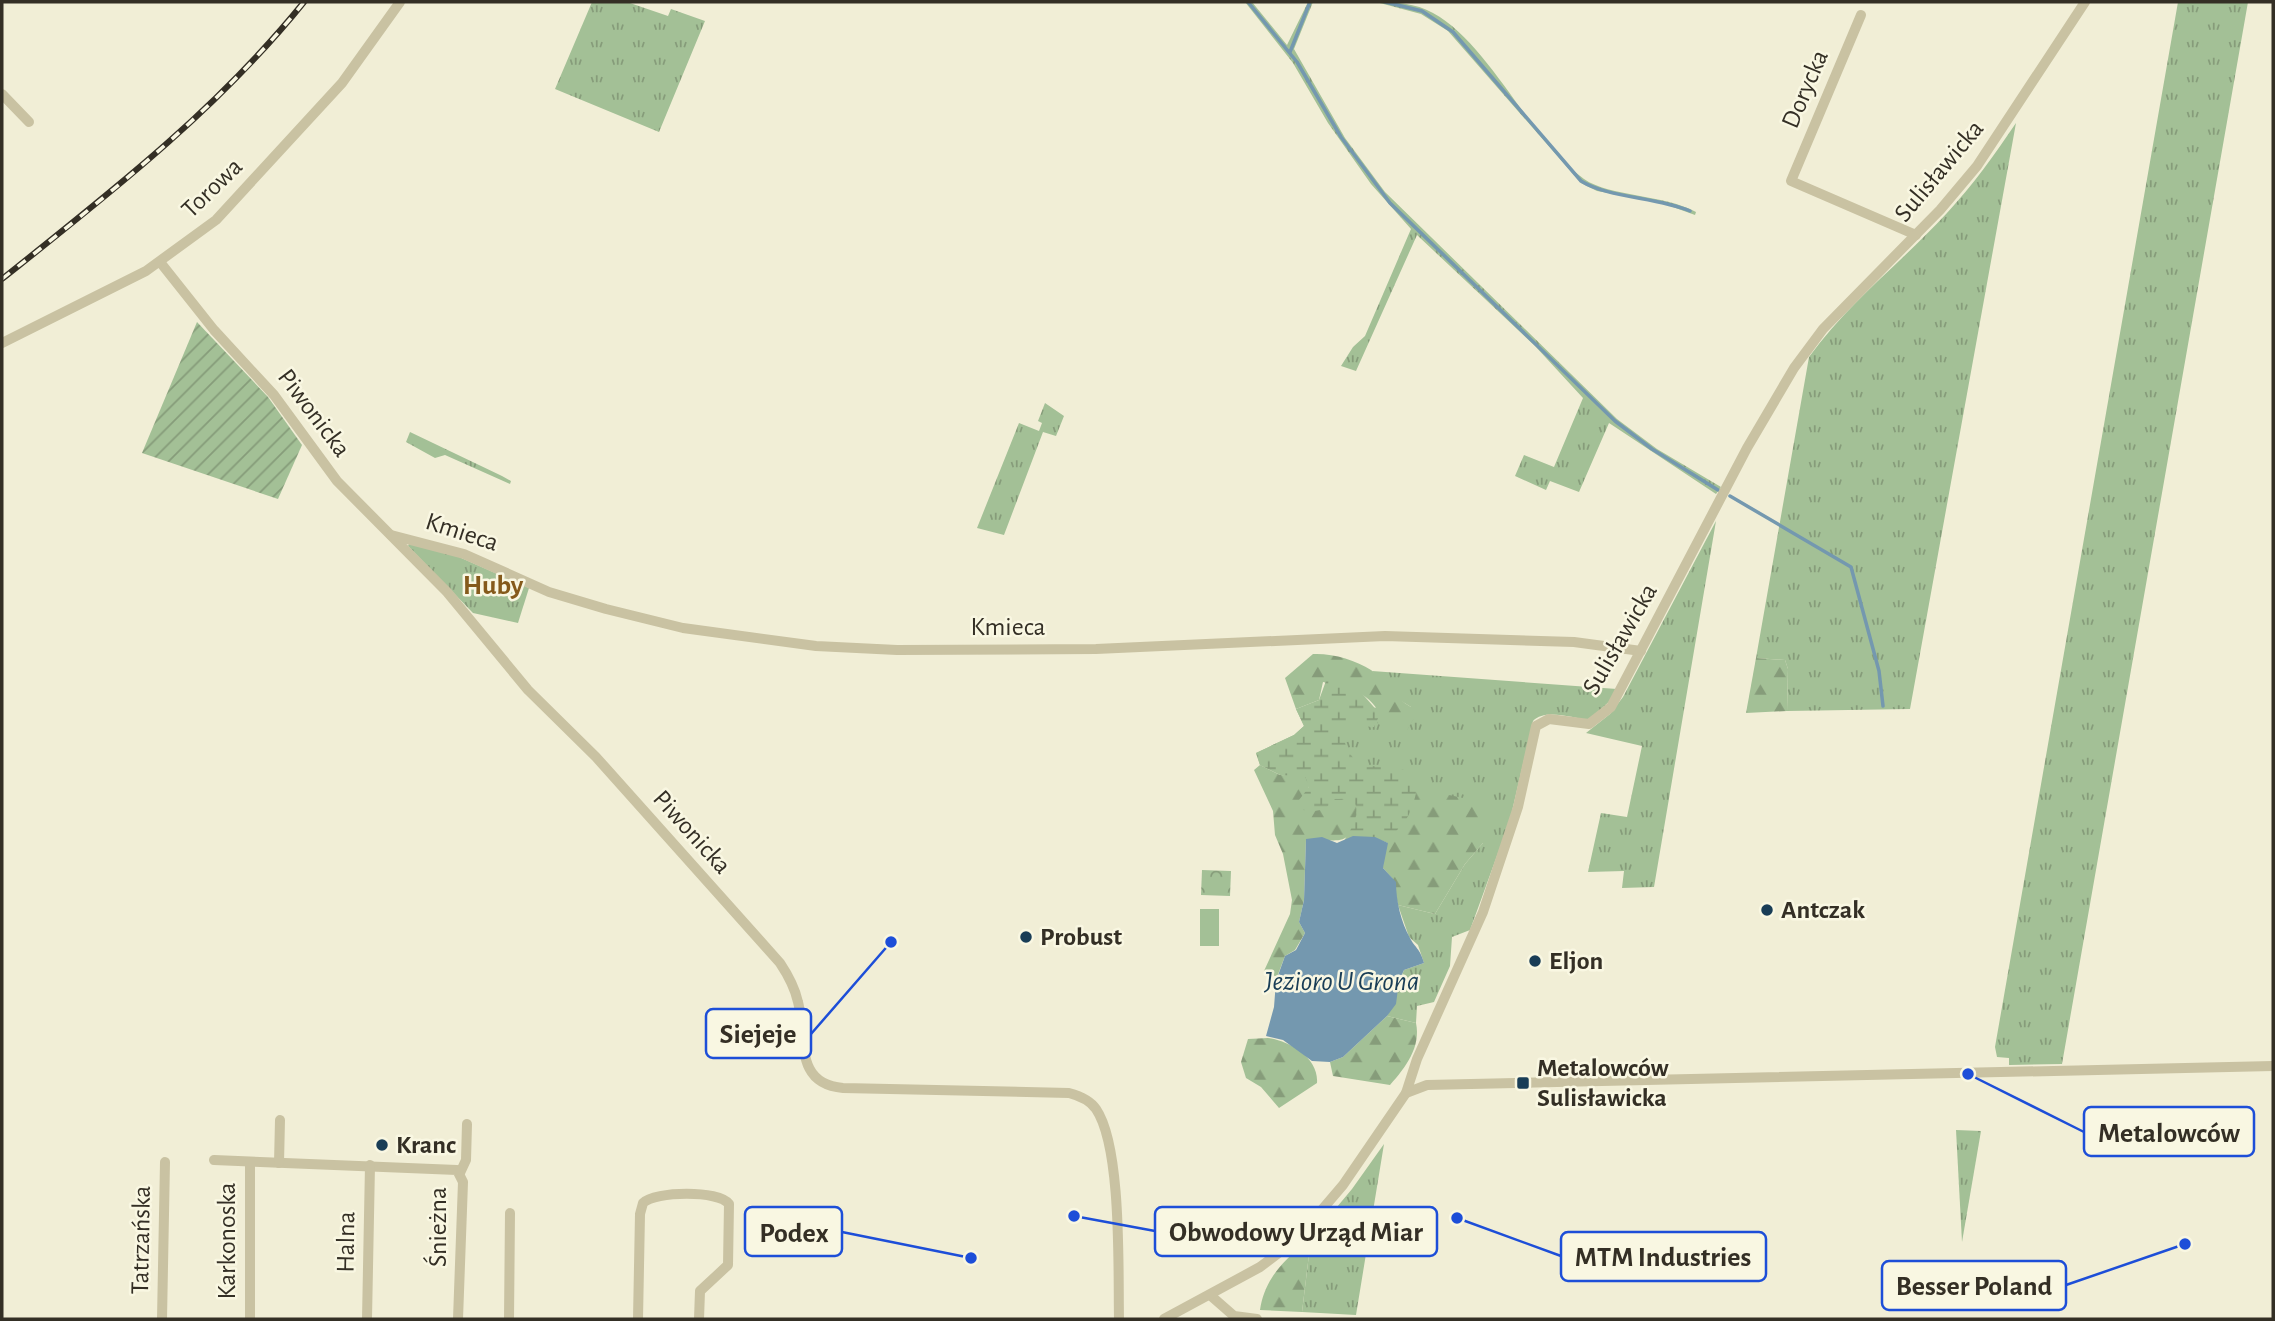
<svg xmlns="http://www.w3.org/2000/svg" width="2275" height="1321" viewBox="0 0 2275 1321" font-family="'Alegreya Sans',sans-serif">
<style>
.grass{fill:url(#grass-tufts)}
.forest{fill:url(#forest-firs)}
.wetland{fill:url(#wetland-marsh)}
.park{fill:url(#park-crowns)}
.garden{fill:url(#garden-furrows)}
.pitch{fill:#a3c096}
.water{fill:#7498af}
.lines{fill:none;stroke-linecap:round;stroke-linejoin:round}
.stream{stroke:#7498af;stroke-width:3.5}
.street{stroke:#c9c2a2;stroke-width:10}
.rail-casing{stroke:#342f25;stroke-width:6}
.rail{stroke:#f9f7e2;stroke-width:3.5;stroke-dasharray:10;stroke-linecap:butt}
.poi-dot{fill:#193d56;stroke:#f9f7e2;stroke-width:2.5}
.labels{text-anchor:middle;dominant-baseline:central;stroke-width:5;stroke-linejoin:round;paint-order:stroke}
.street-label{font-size:26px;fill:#342f25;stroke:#f9f7e2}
.poi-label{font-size:26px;font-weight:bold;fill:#342f25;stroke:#f9f7e2;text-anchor:start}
.neighbourhood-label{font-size:28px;font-weight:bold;fill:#855a1b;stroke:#f9f7e2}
.water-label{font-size:28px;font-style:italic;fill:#193d56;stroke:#f9f7e2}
.leader{fill:none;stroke:#1d4ed8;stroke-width:2.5}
.callout-dot{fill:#1d4ed8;stroke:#f9f7e2;stroke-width:2.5}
.callout{fill:#f9f7e2;stroke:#1d4ed8;stroke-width:2.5}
.callout-label{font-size:28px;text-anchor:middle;font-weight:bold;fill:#342f25}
</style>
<defs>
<pattern id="grass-tufts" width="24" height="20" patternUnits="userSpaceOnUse" patternTransform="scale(1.75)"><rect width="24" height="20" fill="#a3c096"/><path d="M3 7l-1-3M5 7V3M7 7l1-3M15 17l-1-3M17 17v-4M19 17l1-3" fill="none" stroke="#869c7a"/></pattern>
<pattern id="forest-firs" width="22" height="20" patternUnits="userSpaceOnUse" patternTransform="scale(1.75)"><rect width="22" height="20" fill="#a3c096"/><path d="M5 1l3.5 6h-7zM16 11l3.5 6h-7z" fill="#869c7a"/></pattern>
<pattern id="wetland-marsh" width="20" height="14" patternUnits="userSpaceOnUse" patternTransform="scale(1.75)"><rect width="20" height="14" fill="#a3c096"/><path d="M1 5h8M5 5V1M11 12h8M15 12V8" fill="none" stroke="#869c7a"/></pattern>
<pattern id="park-crowns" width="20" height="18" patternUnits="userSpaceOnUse" patternTransform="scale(1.75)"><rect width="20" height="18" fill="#a3c096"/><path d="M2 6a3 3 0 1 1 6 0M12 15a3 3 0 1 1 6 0" fill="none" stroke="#869c7a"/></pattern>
<pattern id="garden-furrows" width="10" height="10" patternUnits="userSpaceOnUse" patternTransform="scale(1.75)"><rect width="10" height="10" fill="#a3c096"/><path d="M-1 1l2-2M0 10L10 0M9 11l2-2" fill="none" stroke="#869c7a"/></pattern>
</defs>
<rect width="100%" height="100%" fill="#f1eed6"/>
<g class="grass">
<path d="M592,2H627L668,16L671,9L705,21L659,132L555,89Z"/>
<path d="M1245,2H1252L1287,45L1308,2H1313L1294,49L1345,138L1385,192L1617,419L1657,449L1721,487L1716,494L1609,423L1579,492L1550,481L1546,490L1515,476L1524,455L1554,467L1583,398L1535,346L1417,235L1356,371L1341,366L1353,347L1365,336L1411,229L1371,184L1328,123L1293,63Z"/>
<path d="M1376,2C1394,2 1416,3 1433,13C1490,44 1530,140 1584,179C1610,197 1663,194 1696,212L1695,215L1659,202L1597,191L1581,183L1448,31L1421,14Z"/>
<path d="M2178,2H2248L2062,1064L2009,1065V1058L1997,1057L1995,1047Z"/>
<path d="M2016,123L1910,709L1787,711L1788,669L1785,660L1756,658L1809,357C1849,302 1902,262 1947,213C1973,185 1995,154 2016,123Z"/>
<path d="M1045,403L1064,416L1056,436L1043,432L1004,535L977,528L1019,423L1039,431L1042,423L1038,421Z"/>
<path d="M410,432L502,476L511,481L510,484L445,455L435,458L406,442Z"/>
<path d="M1716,521L1654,887L1622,888L1624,871L1588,872L1601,813L1627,817L1642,746L1586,733L1610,714L1623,697Z"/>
<path d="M410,542L450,553L529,588L518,623L473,613L408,546Z"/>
<path d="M1372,671L1617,689L1612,699L1589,720C1573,718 1545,708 1533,721L1510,820L1470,930L1452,937L1450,966L1434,1002L1417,1006L1416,1023L1387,1016C1396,1001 1397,986 1404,970L1424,963L1418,945L1409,937L1398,905L1435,914L1465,864L1483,843L1394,830L1388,843L1354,824L1309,787L1260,765L1256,753L1294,735L1304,726L1296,709L1411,707L1398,699Z"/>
<path d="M1956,1130L1981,1131L1962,1242Z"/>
<path d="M1384,1144L1356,1315L1302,1312L1311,1238L1352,1189Z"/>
</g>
<g class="forest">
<path d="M1313,654C1332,653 1356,660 1371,670C1387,681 1394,698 1411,707L1414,718L1406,732L1377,723L1380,714C1367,690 1348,688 1323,682L1319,700L1296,709L1285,678Z"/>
<path d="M1756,658L1785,660L1788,669L1787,711L1746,713Z"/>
<path d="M1260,765L1280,775L1305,776L1309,787L1307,793L1335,799L1352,798L1357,805C1354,851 1338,839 1306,839L1304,900L1299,922L1305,933L1295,950L1285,956L1277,977L1264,971L1290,914L1292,900L1283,854L1275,835L1273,811L1254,770Z"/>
<path d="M1416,793L1449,795L1487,803L1483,843L1465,864L1435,914L1398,905L1392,878L1383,868C1384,851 1387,833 1403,826Z"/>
<path d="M1387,1016L1416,1023C1421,1047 1406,1067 1390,1085L1333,1076L1330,1062L1343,1057Z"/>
<path d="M1268,1038C1290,1041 1319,1058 1317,1083L1279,1108L1261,1087L1246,1078L1241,1062L1248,1039Z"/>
<path d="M1311,1238L1302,1312L1260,1310C1265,1276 1286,1259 1311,1238Z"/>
</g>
<path class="wetland" d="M1334,677L1359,690L1380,714L1374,727C1359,728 1355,712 1339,725C1343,736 1348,758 1360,763C1388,774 1434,754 1410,812C1405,825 1394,830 1388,843C1373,837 1359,834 1344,841C1352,827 1363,813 1352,798L1335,799C1325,811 1318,812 1303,810L1299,800L1309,787L1305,776L1280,775L1260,765L1256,753L1294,735L1304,726L1296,709L1319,700L1327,678Z"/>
<path class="park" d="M1202,870L1231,871L1230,896L1201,895Z"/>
<path class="garden" d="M197,322L268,397L302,445L278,499L142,453Z"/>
<rect class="pitch" x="1200" y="909" width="19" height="37"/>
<path class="water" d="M1353,836L1375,837L1388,843L1383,868L1396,882C1396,901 1401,922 1410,938C1415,948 1420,948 1424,963L1404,970L1399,981L1396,1004L1387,1016L1343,1057L1330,1062L1312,1061L1283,1040L1266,1036L1274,1007L1276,981L1285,956L1296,950L1305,933L1299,922L1304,900L1306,839L1322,837L1337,843Z"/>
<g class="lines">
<g class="stream">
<path d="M1248,2L1297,62L1341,137L1390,203L1615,421L1652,449L1718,490"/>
<path d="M1385,2L1422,11L1453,32L1581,181C1608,198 1657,197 1690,211"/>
<path d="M1290,52L1310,2"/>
<path d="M1730,496L1851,567L1879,671L1883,706"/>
</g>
<g class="street">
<path d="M1861,15L1791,181L1916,235"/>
<path d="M2,94L29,122"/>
<path d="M160,262L214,330L274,395L337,481L447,592L528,690L596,757L780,963C788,975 795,988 798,1002C807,1036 793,1084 843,1088L1069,1093C1080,1096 1090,1100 1096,1109C1122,1147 1118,1271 1119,1319"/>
<path d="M2,343L146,271L216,220L342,83L400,2"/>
<path d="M391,535L464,554L549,592L606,609L683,628L816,646L897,650L1096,649L1385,636L1574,642L1641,651"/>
<path d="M1406,1093L1427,1085L2273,1066"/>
<path d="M214,1160L457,1170L463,1182L458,1319"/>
<path d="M279,1163L280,1120"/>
<path d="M460,1173L466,1160L467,1124"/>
<path d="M1210,1295L1234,1316L1257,1319"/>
<path d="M162,1319L165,1162"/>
<path d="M250,1319V1162"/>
<path d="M367,1319L370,1165"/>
<path d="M509,1319L510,1213"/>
<path d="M638,1319L640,1214L643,1203C655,1191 719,1190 729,1204L728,1265L700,1291L699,1319"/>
<path d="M1164,1319L1260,1267L1297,1239L1343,1185L1406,1093L1417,1059L1483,912L1518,807L1536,726L1549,719L1589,724L1611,707L1747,448L1794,368L1823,329L1940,210L1977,166L2085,2"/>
</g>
<g class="rail-casing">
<path id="rail" d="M2,279C110,193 217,110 304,2"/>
</g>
<use href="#rail" class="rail"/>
</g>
<g class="poi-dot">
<circle cx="1767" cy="910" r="7"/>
<circle cx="1026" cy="937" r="7"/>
<circle cx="1535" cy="961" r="7"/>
<rect x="1516" y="1076" width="14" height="14" rx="3.5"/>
<circle cx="382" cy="1145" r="7"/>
</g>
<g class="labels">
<g class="street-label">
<text transform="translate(1805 89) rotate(-67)">Dorycka</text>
<text transform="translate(1939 171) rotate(-50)">Sulisławicka</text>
<text transform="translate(212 188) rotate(-44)">Torowa</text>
<text transform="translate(314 413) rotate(53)">Piwonicka</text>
<text transform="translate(462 532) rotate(18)">Kmieca</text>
<text x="1008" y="627">Kmieca</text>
<text transform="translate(1620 639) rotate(-60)">Sulisławicka</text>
<text transform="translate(692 832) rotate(48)">Piwonicka</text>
<text transform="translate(438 1227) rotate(-90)">Śnieżna</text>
<text transform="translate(141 1240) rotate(-89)">Tatrzańska</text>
<text transform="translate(227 1241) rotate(-90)">Karkonoska</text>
<text transform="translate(346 1242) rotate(-89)">Halna</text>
</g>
<g class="poi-label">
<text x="1781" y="910">Antczak</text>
<text x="1040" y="937">Probust</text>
<text x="1549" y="961">Eljon</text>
<text x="1537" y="1068">Metalowców<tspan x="1537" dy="30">Sulisławicka</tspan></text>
<text x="396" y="1145">Kranc</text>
</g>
<g class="neighbourhood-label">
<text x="493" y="586">Huby</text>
</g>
<g class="water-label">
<text x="1342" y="982">Jezioro U Grona</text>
</g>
</g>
<path class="leader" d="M891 942L811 1034M1968 1074L2084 1132M1074 1216L1155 1231M971 1258L842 1232M1457 1218L1561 1256M2185 1244L2066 1285"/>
<g class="callout-dot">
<circle cx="891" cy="942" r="7"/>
<circle cx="1968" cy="1074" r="7"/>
<circle cx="1074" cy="1216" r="7"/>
<circle cx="971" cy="1258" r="7"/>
<circle cx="1457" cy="1218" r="7"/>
<circle cx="2185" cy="1244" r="7"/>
</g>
<g class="callout">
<rect x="706" y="1009" width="105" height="49" rx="7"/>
<rect x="2084" y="1107" width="170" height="49" rx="7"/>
<rect x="1155" y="1207" width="282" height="49" rx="7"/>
<rect x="745" y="1207" width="97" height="49" rx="7"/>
<rect x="1561" y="1232" width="205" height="49" rx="7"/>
<rect x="1882" y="1261" width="184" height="49" rx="7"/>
</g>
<g class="callout-label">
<text x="758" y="1043">Siejeje</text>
<text x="2169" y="1142">Metalowców</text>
<text x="1296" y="1241">Obwodowy Urząd Miar</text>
<text x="794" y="1242">Podex</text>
<text x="1663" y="1266">MTM Industries</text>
<text x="1974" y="1295">Besser Poland</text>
</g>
<rect width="2275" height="1321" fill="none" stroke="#342f25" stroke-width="7"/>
</svg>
